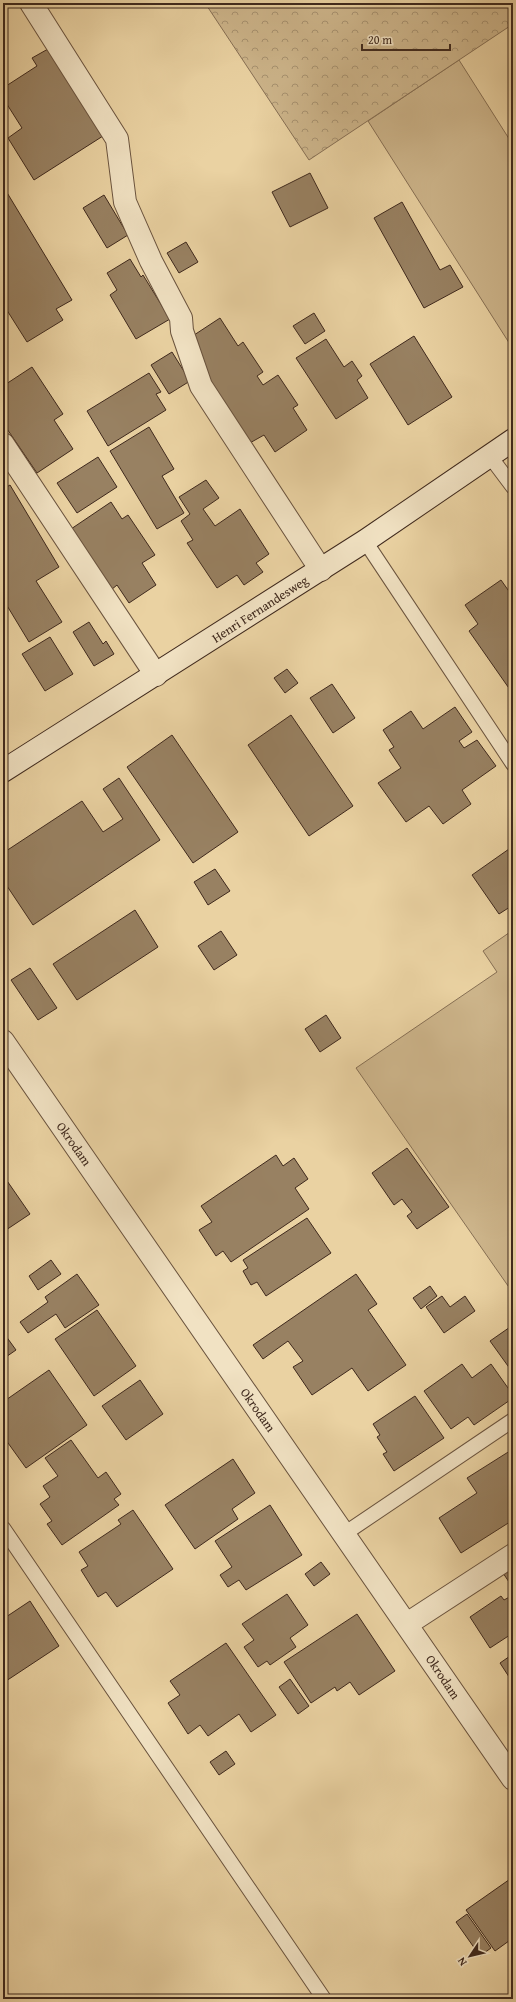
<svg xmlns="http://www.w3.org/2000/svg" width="516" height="2002" viewBox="0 0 516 2002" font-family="'Gentium Book Plus',serif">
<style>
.grass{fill:#cdb58b;stroke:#866f54}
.forest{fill:url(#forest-crowns);stroke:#866f54}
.building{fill:#988162;stroke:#3f291d}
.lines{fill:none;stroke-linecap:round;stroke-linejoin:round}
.lane-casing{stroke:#6a533e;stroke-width:16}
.street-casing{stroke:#6a533e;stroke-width:24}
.secondary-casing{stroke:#3f291d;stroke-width:24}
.lane{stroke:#f1e2c3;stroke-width:14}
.street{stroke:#f1e2c3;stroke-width:22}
.secondary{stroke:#f1e2c3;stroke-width:22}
.labels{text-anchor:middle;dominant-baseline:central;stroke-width:3;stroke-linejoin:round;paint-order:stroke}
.street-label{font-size:13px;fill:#3f291d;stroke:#f1e2c3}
</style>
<defs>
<pattern id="forest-crowns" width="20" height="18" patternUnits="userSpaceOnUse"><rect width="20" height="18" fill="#cdb58b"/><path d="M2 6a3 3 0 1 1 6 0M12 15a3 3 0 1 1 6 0" fill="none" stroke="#a89371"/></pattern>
</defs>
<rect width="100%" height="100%" fill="#ead2a2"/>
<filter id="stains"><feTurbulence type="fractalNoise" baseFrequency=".005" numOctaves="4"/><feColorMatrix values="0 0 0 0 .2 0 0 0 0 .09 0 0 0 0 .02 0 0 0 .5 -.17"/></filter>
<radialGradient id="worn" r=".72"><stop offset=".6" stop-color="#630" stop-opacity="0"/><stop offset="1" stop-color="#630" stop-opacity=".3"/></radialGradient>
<g class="grass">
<path d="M459,60L513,145V349L368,121Z"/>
<path d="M513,930V1293L356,1068L497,972L483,951Z"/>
</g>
<path class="forest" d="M205,3H513V24L309,160Z"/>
<g class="building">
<path d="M48,49L103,136L34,180L8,138L22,128L3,98V88L37,66L32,58Z"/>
<path d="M310,173L328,208L290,227L272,192Z"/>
<path d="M3,186L72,300L56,309L63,320L27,342L3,304Z"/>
<path d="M104,195L128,235L107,248L83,208Z"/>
<path d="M402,202L440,270L450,265L463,287L424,308L374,218Z"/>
<path d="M186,242L198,262L179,273L167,253Z"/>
<path d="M130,259L141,277L143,275L170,319L136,339L110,295L117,290L107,273Z"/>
<path d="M314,313L325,331L305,344L293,326Z"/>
<path d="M220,318L238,346L243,342L263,372L257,376L263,385L278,375L298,405L293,408L307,430L275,452L264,435L248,444L199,368L188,339Z"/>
<path d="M414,336L452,397L408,425L370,364Z"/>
<path d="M326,339L344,367L352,361L362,376L357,380L368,398L336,419L296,358Z"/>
<path d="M172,352L190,381L169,394L151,365Z"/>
<path d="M32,367L63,414L54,420L73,449L37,473L3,423V386Z"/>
<path d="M149,373L161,392L156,394L166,410L108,446L87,411Z"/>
<path d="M149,427L174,469L162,476L184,513L157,529L110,451Z"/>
<path d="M98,457L117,487L77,513L57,483Z"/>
<path d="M206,480L219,498L203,509L215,526L240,509L269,554L256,563L263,572L244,585L237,575L217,588L187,543L193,540L181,521L190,514L179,497Z"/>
<path d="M10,485L59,567L36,581L62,622L29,642L3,599V489Z"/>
<path d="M111,502L122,519L128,515L155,555L142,563L156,585L129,603L117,585L111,590L71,529Z"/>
<path d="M501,580L513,597V694L469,631L478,624L465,605Z"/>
<path d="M89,622L103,644L106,641L114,654L94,666L73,632Z"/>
<path d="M50,637L73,674L45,691L22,654Z"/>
<path d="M287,669L298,683L285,693L274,678Z"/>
<path d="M332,684L355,718L333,733L310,698Z"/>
<path d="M455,707L472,732L459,741L464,748L477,740L496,766L462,790L471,804L443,824L429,806L406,822L378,783L401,768L389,750L394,747L383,730L411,711L423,729Z"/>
<path d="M291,715L353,806L309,836L248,745Z"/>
<path d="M172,735L238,832L193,863L127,767Z"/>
<path d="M119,778L160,840L33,925L3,880V853L82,801L103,832L123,819L103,789Z"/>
<path d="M509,849L513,856V905L499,914L472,875Z"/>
<path d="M215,869L230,891L208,905L194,882Z"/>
<path d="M135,910L158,947L77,1000L53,964Z"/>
<path d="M221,931L237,955L214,970L198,946Z"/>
<path d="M30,968L57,1008L38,1020L11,980Z"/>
<path d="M326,1015L341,1038L320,1052L305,1029Z"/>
<path d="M407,1148L449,1207L417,1229L407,1216L412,1212L402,1199L394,1205L372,1173Z"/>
<path d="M276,1155L283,1166L294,1158L308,1179L295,1188L309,1209L231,1262L223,1251L216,1256L199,1230L212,1222L201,1206Z"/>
<path d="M3,1175L30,1214L3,1232Z"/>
<path d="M307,1218L331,1253L266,1296L257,1282L251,1285L243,1271L248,1268L243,1260Z"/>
<path d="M51,1260L61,1274L38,1290L29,1276Z"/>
<path d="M77,1274L99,1305L65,1328L56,1314L28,1333L20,1322L48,1302L45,1297Z"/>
<path d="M356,1274L377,1304L368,1310L406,1365L368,1391L352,1368L312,1395L293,1367L303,1361L288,1341L263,1359L253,1345Z"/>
<path d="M430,1286L437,1296L421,1309L413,1298Z"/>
<path d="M442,1296L450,1307L465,1296L475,1311L444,1333L426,1307Z"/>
<path d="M97,1310L136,1366L94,1396L55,1339Z"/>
<path d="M513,1325V1373L490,1341Z"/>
<path d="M3,1332L16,1350L3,1359Z"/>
<path d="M462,1364L472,1378L491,1364L513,1395V1398L474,1425L468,1417L451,1429L424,1391Z"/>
<path d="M49,1370L87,1425L26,1468L3,1436V1402Z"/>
<path d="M140,1380L163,1414L126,1440L102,1406Z"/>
<path d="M415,1396L444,1438L394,1471L383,1454L387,1452L377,1437L380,1435L373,1424Z"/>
<path d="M71,1440L98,1478L106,1472L121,1494L114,1499L119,1505L62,1545L47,1524L52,1521L40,1504L50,1497L43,1486L58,1476L45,1458Z"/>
<path d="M513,1449V1520L461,1553L439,1518L477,1493L467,1478Z"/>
<path d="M233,1459L255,1493L232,1509L238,1519L195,1549L165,1505Z"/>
<path d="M270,1505L302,1555L246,1590L239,1580L228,1587L220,1575L232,1567L215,1541Z"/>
<path d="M133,1510L173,1569L117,1607L106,1592L98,1597L81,1570L88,1566L79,1552L121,1524L118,1520Z"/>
<path d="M321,1562L330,1574L314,1586L305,1574Z"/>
<path d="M513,1562V1588L501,1570Z"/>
<path d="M287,1594L308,1625L290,1638L296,1647L270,1665L267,1661L258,1667L244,1647L254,1640L242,1624Z"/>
<path d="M513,1595V1633L490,1648L470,1617L501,1596L504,1600Z"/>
<path d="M30,1601L59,1646L3,1683V1619Z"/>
<path d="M357,1614L395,1671L359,1695L350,1682L337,1691L335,1687L311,1703L284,1662Z"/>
<path d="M226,1643L276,1715L251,1732L239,1714L208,1736L200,1725L188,1734L168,1703L180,1695L170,1681Z"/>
<path d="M513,1654V1683L500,1663Z"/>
<path d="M290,1679L309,1706L298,1714L279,1687Z"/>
<path d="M226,1751L235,1764L219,1775L210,1762Z"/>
<path d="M513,1877V1938L495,1951L466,1910Z"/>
<path d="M467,1914L491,1948L480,1956L456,1922Z"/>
</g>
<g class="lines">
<g class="lane-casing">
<g id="lane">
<path d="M489,455L513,487"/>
<path d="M365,541L513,764"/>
<path d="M3,1528L324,1999"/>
<path d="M344,1534L513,1420"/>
</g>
</g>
<g class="street-casing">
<g id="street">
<path d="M31,3L117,139L125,202L151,261L181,318L182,331L201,386L321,570"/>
<path d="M3,444L156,675"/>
<path d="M3,1041L513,1779"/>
<path d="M407,1624L513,1555"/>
</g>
</g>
<g class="secondary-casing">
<path id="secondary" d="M3,771L365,541L513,440"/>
</g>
<use href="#lane" class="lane"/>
<use href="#street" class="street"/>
<use href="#secondary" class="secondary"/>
</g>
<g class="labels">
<g class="street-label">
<text transform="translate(260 609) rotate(-33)">Henri Fernandesweg</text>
<text transform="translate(74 1144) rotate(55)">Okrodam</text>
<text transform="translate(258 1410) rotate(55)">Okrodam</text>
<text transform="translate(443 1677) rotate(56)">Okrodam</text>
</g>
</g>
<rect width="516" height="2002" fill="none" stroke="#ead2a2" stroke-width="16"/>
<rect x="4" y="4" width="508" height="1994" fill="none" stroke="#3f291d" stroke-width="2"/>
<rect x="8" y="8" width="500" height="1986" fill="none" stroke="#3f291d"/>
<g transform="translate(470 1956) rotate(235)" stroke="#f1e2c3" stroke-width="3" paint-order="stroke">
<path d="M0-3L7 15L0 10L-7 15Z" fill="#3f291d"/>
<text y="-6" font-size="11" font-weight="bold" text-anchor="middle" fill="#3f291d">N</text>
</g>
<path d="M362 44v6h88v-6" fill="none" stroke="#3f291d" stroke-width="2"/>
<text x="368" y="44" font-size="12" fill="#3f291d" stroke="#f1e2c3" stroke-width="3" paint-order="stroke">20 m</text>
<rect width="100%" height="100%" filter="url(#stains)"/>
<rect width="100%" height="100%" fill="url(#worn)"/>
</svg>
